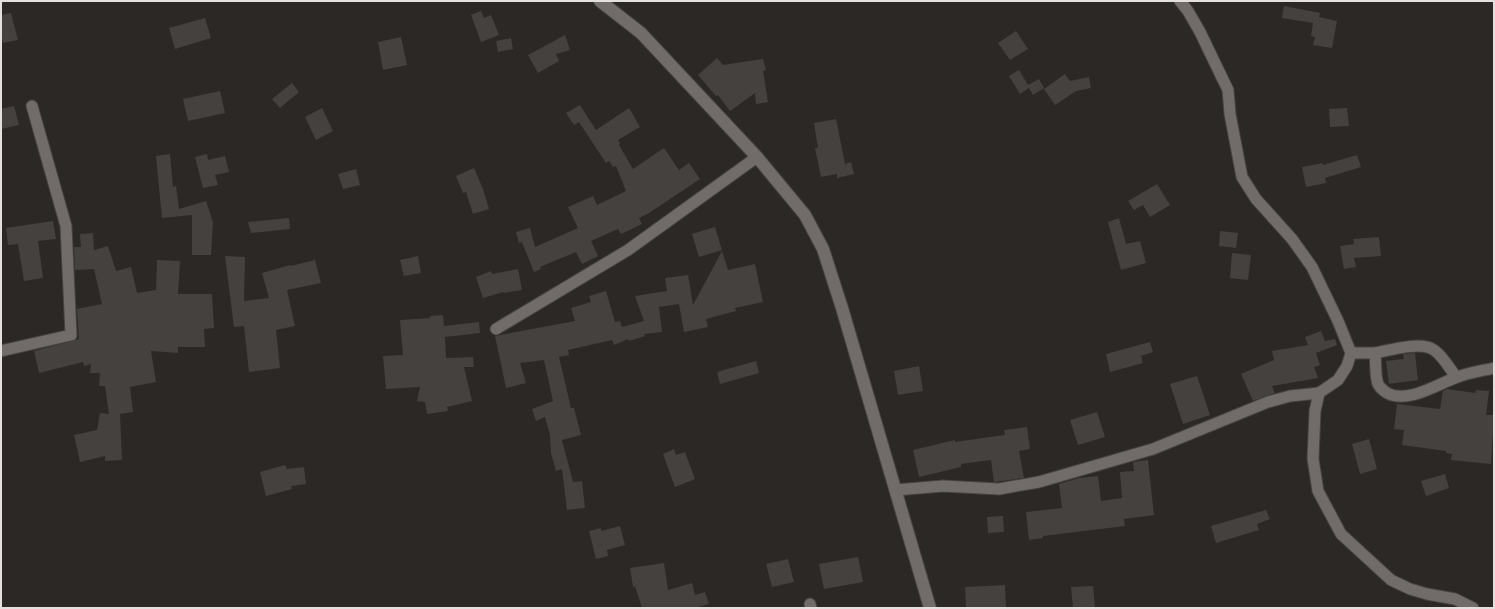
<svg xmlns="http://www.w3.org/2000/svg" width="1495" height="609" viewBox="0 0 1495 609" font-family="'Alegreya Sans',sans-serif">
<style>
.building{fill:#45413e}
.lines{fill:none;stroke-linecap:round;stroke-linejoin:round}
.street-casing{stroke:#464341;stroke-width:13}
.secondary-casing{stroke:#464341;stroke-width:14}
.street{stroke:#716c6a;stroke-width:11}
.secondary{stroke:#716c6a;stroke-width:12}
</style>
<rect width="100%" height="100%" fill="#2c2826"/>
<g class="building">
<path d="M1284,6L1320,13L1319,17L1337,21L1332,48L1313,45L1315,37L1311,36L1313,23L1282,18Z"/>
<path d="M481,11L484,18L491,15L499,35L481,42L471,15Z"/>
<path d="M11,13L18,40L3,43L1,35V15Z"/>
<path d="M205,18L211,38L175,49L169,28Z"/>
<path d="M1016,31L1028,49L1010,60L998,43Z"/>
<path d="M565,35L570,50L556,54L559,61L538,73L528,55Z"/>
<path d="M401,37L407,65L383,70L378,42Z"/>
<path d="M511,38L513,49L498,52L496,41Z"/>
<path d="M717,58L723,65L763,59L766,70L763,71L768,102L756,104L755,93L730,111L718,95L716,96L698,75Z"/>
<path d="M1019,70L1028,85L1039,79L1044,88L1033,95L1029,88L1020,94L1009,76Z"/>
<path d="M1065,74L1070,81L1089,77L1091,88L1076,91L1055,105L1044,89Z"/>
<path d="M292,83L299,92L280,108L272,99Z"/>
<path d="M220,91L225,113L188,121L183,99Z"/>
<path d="M580,105L596,130L629,108L640,127L618,140L620,143L619,145L633,169L664,148L679,170L689,163L700,179L649,213L639,218L642,224L621,234L618,229L591,241L598,256L582,264L576,252L540,267L541,269L534,272L522,242L519,243L516,232L530,228L535,247L578,228L568,207L593,196L597,205L626,191L616,166L613,167L609,161L606,163L579,122L574,125L566,113Z"/>
<path d="M14,106L19,125L1,129V109Z"/>
<path d="M322,108L333,131L316,140L305,117Z"/>
<path d="M1347,108L1349,126L1330,127L1329,109Z"/>
<path d="M836,119L845,164L851,162L854,174L837,178V174L821,177L815,148H818L814,123Z"/>
<path d="M170,154L173,187L176,186L179,209L206,201L213,222L211,255H192V215L162,218L156,156Z"/>
<path d="M207,154L208,160L225,156L229,172L215,175L218,185L203,188L195,157Z"/>
<path d="M1357,155L1361,167L1325,178L1326,183L1306,187L1302,167L1323,163V165Z"/>
<path d="M474,168L483,189L489,209L473,214L466,192L463,193L456,176Z"/>
<path d="M356,169L360,185L343,189L338,174Z"/>
<path d="M1157,184L1170,205L1150,217L1143,205L1134,210L1128,201Z"/>
<path d="M289,218L290,229L251,233L248,222Z"/>
<path d="M1119,218L1126,244L1140,241L1146,263L1121,270L1108,222Z"/>
<path d="M53,221L56,239L38,241L43,278L24,281L18,244L8,245L6,228Z"/>
<path d="M715,227L722,250L699,257L692,234Z"/>
<path d="M1220,231L1238,233L1236,248L1219,246Z"/>
<path d="M93,233L94,250L108,246L116,271L131,267L137,293L156,290L157,260L180,261L178,294H212L214,328L204,329L205,347H178V353L151,351L156,382L130,387L133,412L120,414L122,460L105,461V456L80,462L74,435L97,430L100,413L109,414L105,386H99L100,373H90L91,364L84,366L83,362L39,373L34,351L79,339L77,309L102,304L94,269L75,270L74,247H81L80,234Z"/>
<path d="M1379,237L1381,256L1354,258L1356,267L1344,269L1340,246L1354,244L1353,239Z"/>
<path d="M722,251L728,270L755,264L763,302L735,308L736,311L706,319L708,327L684,332L679,304L659,307L662,332L644,334L645,336L629,341L628,339L614,345L612,340L568,350L569,355L559,357L571,408H574L581,435L562,440L573,482L582,481L585,508L567,510L562,469L556,471L551,453L550,435L545,417L536,421L532,409L553,401L544,360L520,363L526,383L506,388L495,336L575,321L571,308L591,302L589,296L606,291L615,322L620,321L622,327L644,321L635,296L667,291L665,278L688,275L693,305Z"/>
<path d="M1232,253L1251,255L1248,280L1230,278Z"/>
<path d="M225,256L245,257L244,301L269,298L262,273L290,265L291,266L315,260L321,283L287,290L295,326L276,330L280,368L249,372L244,326L234,327Z"/>
<path d="M418,256L421,273L404,276L400,260Z"/>
<path d="M518,269L522,290L504,293L503,292L483,298L476,277L491,271L492,274Z"/>
<path d="M443,315L444,326L479,322L480,333L445,337L446,358L473,357L474,367H464L472,401L447,407L448,411L427,414L425,402L417,401L420,387L386,389L383,356L403,355L400,320L430,318V316Z"/>
<path d="M1321,331L1325,341L1335,339L1337,345L1316,353L1320,365L1314,367L1318,378L1272,386L1275,393L1253,401L1241,374L1274,360L1272,351L1308,345L1305,337Z"/>
<path d="M1150,342L1153,352L1141,356L1143,363L1110,372L1106,354Z"/>
<path d="M1415,353L1418,380L1389,384L1386,361L1404,359L1403,354Z"/>
<path d="M756,361L759,373L720,384L717,372Z"/>
<path d="M919,366L923,391L898,395L894,371Z"/>
<path d="M1197,376L1210,415L1183,424L1170,384Z"/>
<path d="M1447,389L1475,393L1476,390L1489,391L1486,415H1494L1491,464L1451,460L1452,454L1446,453V451L1402,445L1404,430L1394,429L1397,404L1440,409L1443,391Z"/>
<path d="M1097,412L1105,437L1078,445L1070,420Z"/>
<path d="M1027,427L1030,449L1019,451L1024,478L994,482L991,460L961,464V467L919,477L913,450L955,440V442L1005,435L1004,430Z"/>
<path d="M1369,439L1377,469L1360,474L1352,444Z"/>
<path d="M674,449L676,455L685,452L695,479L675,487L663,454Z"/>
<path d="M1148,460L1154,515L1124,519L1125,526L1043,536V538L1029,540L1026,512L1062,508L1059,484L1079,478L1098,476L1101,501L1122,498L1120,472L1134,471L1133,462Z"/>
<path d="M285,465L287,469L304,467L306,484L291,486L292,489L266,496L260,472Z"/>
<path d="M1445,474L1449,488L1426,496L1421,481Z"/>
<path d="M1266,510L1270,519L1257,524L1259,530L1216,543L1211,526Z"/>
<path d="M1003,516L1004,532L988,533L987,517Z"/>
<path d="M620,526L625,545L607,550L608,556L596,559L589,531L601,528V531Z"/>
<path d="M858,557L863,582L824,589L819,564Z"/>
<path d="M788,559L794,582L772,587L766,564Z"/>
<path d="M664,563L668,590L692,583L695,595L705,592L709,604L695,608H642L635,586L633,587L630,568Z"/>
<path d="M1005,585L1006,607L966,608L965,587Z"/>
<path d="M1093,586L1095,608H1073L1071,587Z"/>
</g>
<g class="lines">
<g class="street-casing">
<g id="street">
<path d="M1180,1L1188,11L1200,32L1228,90L1230,114L1242,177L1256,199L1292,239L1312,267L1338,321L1351,353L1347,366L1338,380L1319,393L1315,411L1313,459L1318,491L1341,534L1391,580L1410,589L1427,594L1455,599L1473,608"/>
<path d="M496,329L628,250L757,157"/>
<path d="M1,351L71,335L66,226L32,106"/>
<path d="M1351,353H1375C1376,362 1375,377 1378,384C1380,388 1384,391 1387,393C1407,404 1436,385 1455,378C1467,373 1481,371 1494,368"/>
<path d="M1375,353C1390,350 1421,341 1434,350C1443,356 1450,369 1456,377"/>
<path d="M895,490L943,486L999,489L1039,482L1153,449L1268,402L1290,396L1319,393"/>
<path d="M810,604L811,608"/>
</g>
</g>
<g class="secondary-casing">
<path id="secondary" d="M600,1L641,33L757,157L805,215L823,249L842,308L930,608"/>
</g>
<use href="#street" class="street"/>
<use href="#secondary" class="secondary"/>
</g>
<rect width="1495" height="609" fill="none" stroke="#e3e0df" stroke-width="4"/>
</svg>
